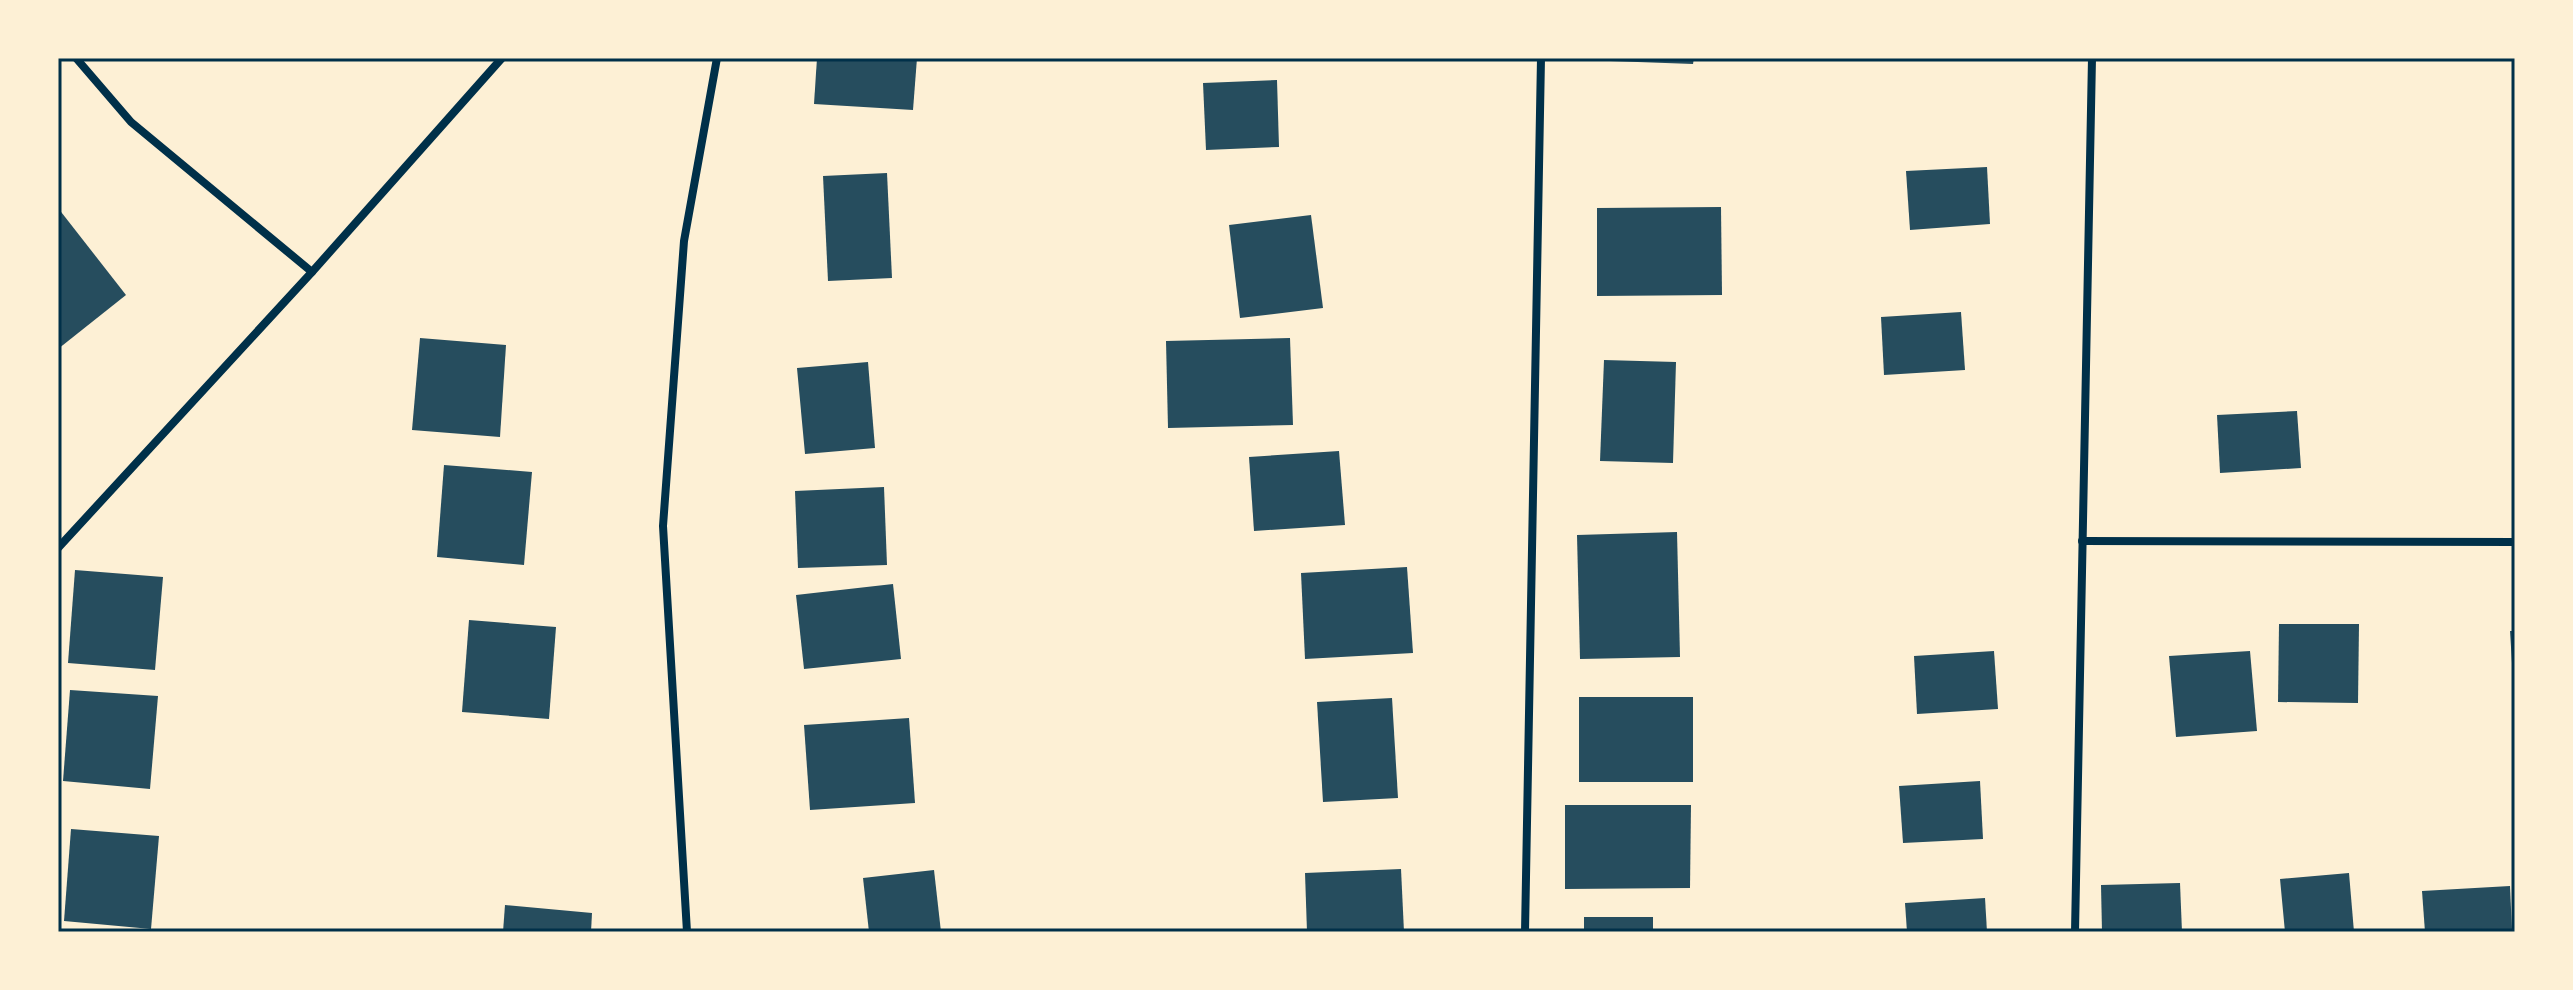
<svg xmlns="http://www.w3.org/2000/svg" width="2573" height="990" viewBox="0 0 2573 990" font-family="'Open Sans',sans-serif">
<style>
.building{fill:#264d5e}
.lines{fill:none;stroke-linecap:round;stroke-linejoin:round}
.minor{stroke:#003049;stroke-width:8}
.neatline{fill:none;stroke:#003049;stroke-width:3}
</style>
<rect width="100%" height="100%" fill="#fdf0d5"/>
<g class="building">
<path d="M817,58H917L913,110L814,104Z"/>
<path d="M1610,58H1694L1693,64L1610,61Z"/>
<path d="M1277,80L1279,147L1206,150L1203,83Z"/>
<path d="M1987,167L1990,224L1910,230L1906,171Z"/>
<path d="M887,173L892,278L828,281L823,176Z"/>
<path d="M1721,207L1722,295L1597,296V208Z"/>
<path d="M58,208L126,295L58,349Z"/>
<path d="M1311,215L1323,308L1240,318L1229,225Z"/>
<path d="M1961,312L1965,370L1884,375L1881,317Z"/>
<path d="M420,338L506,345L500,437L412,430Z"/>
<path d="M1290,338L1293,425L1168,428L1166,341Z"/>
<path d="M1604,360L1676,362L1673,463L1600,461Z"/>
<path d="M868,362L875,448L805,454L797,368Z"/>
<path d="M2297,411L2301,468L2220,473L2217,415Z"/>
<path d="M1339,451L1345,525L1254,531L1249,457Z"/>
<path d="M444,465L532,472L524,565L437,557Z"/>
<path d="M884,487L887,565L798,568L795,491Z"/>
<path d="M1677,532L1680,657L1580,659L1577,535Z"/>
<path d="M1407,567L1413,653L1305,659L1301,573Z"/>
<path d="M75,570L163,577L155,670L68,663Z"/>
<path d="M893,584L901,659L804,669L796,595Z"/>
<path d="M469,620L556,627L549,719L462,712Z"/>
<path d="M2279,624H2359L2358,703L2278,702Z"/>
<path d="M2510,631H2515V679H2513Z"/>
<path d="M1994,651L1998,709L1917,714L1914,656Z"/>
<path d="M2250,651L2257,731L2176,737L2169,656Z"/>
<path d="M70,690L158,696L150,789L63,781Z"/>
<rect x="1579" y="697" width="114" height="85"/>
<path d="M1392,698L1398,798L1323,802L1317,702Z"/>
<path d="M909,718L915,803L810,810L804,725Z"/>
<path d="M1980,781L1983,839L1903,843L1899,786Z"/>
<path d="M1565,805H1691L1690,888L1565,889Z"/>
<path d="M71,829L159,836L151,929L64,921Z"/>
<path d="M1401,869L1404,932H1307L1305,873Z"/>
<path d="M934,870L941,932H869L863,878Z"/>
<path d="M2349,873L2354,932H2285L2280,879Z"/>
<path d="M2180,883L2182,932H2102L2101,885Z"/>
<path d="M2510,886L2512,932H2425L2422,891Z"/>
<path d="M1985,898L1987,932H1907L1905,903Z"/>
<path d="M505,905L592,913L591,932H503Z"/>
<rect x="1584" y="917" width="69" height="15"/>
</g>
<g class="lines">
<g class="minor">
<path d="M76,58L131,122L312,272"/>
<path d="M2082,541L2515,542"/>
<path d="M58,548L312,272L502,58"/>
<path d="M687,932L663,526L684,241L717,58"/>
<path d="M1525,932L1541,58"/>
<path d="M2075,932L2092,58"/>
</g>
</g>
<rect width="2573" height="990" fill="none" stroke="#fdf0d5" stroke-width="120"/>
<rect x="60" y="60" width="2453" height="870" class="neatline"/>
</svg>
